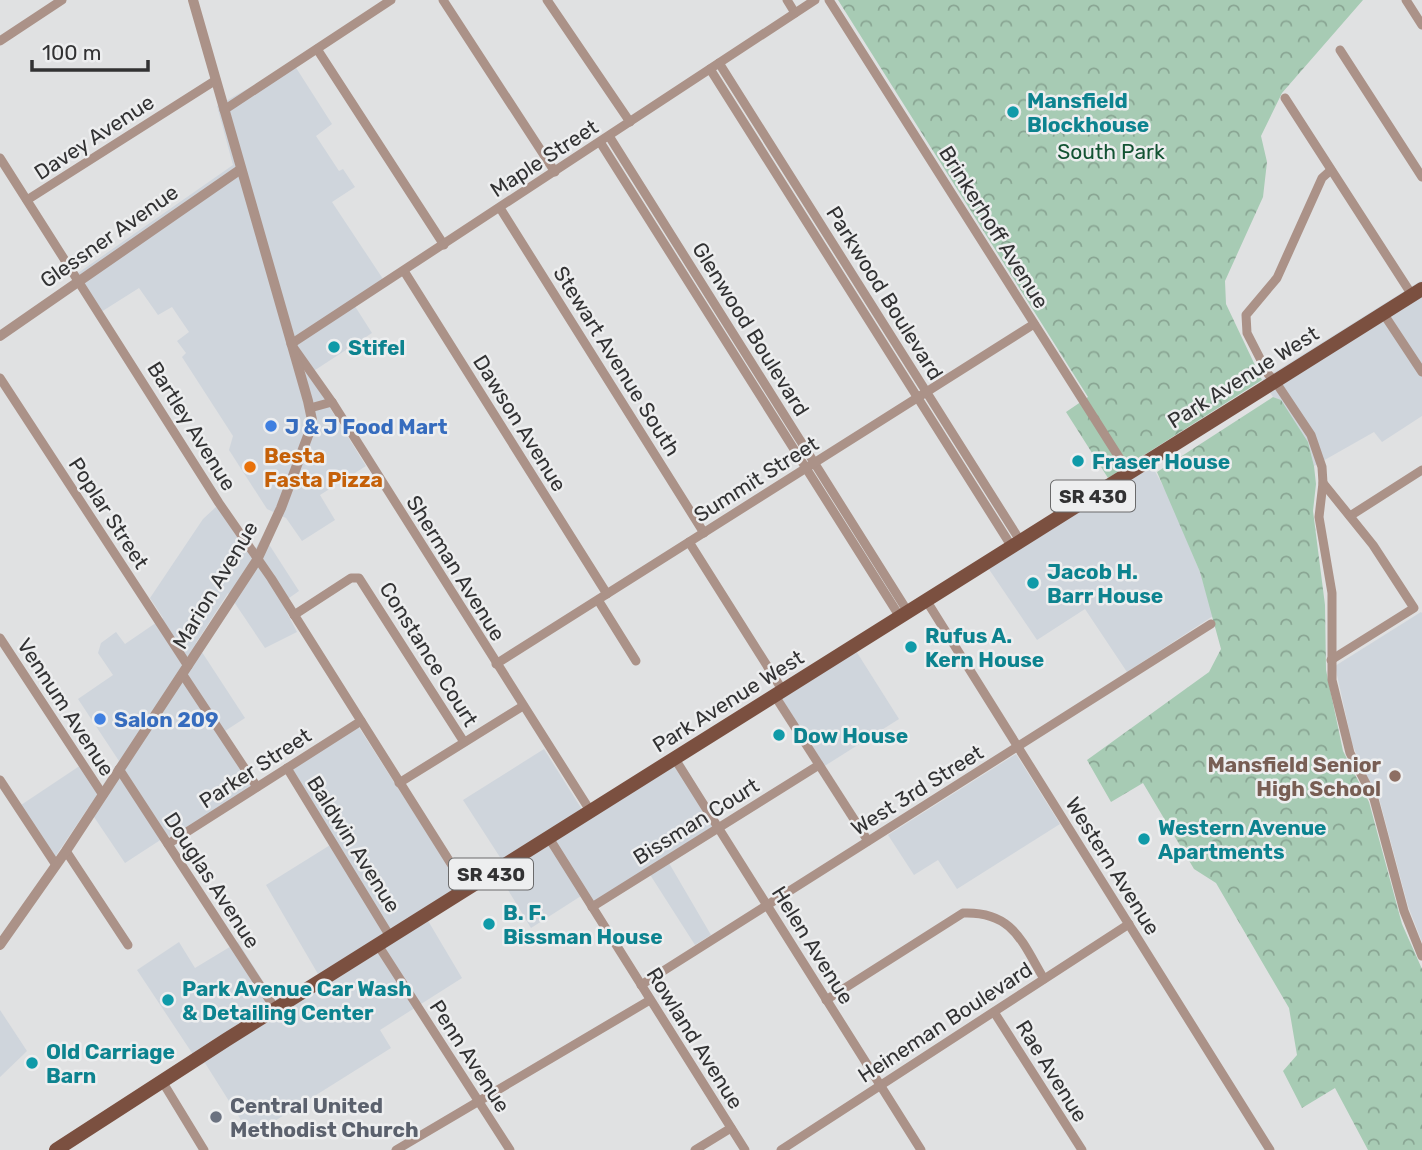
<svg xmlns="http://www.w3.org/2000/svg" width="1422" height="1150" viewBox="0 0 1422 1150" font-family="Rubik,sans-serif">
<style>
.built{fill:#cfd5dc}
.park{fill:url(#park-crowns)}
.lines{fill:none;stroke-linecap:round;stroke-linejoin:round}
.minor{stroke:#ab9288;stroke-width:9}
.tertiary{stroke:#ab9288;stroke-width:10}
.primary{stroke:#7b5040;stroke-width:14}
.culture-dot{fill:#0f9aa8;stroke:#edeeef;stroke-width:2.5}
.shop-dot{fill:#3f7fe0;stroke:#edeeef;stroke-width:2.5}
.food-dot{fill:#e8710a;stroke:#edeeef;stroke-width:2.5}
.education-dot{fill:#8d6e63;stroke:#edeeef;stroke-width:2.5}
.worship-dot{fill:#6b7280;stroke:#edeeef;stroke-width:2.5}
.labels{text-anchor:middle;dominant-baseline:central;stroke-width:5;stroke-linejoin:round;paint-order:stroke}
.shield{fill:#edeeef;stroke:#6a6a6b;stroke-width:2}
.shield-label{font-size:19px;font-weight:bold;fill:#323233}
.culture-label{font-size:21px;font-weight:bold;fill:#0d838f;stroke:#edeeef;text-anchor:start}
.street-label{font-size:21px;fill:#323233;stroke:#edeeef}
.park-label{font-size:21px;fill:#135333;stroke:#edeeef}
.shop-label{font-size:21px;font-weight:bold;fill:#366cbe;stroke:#edeeef;text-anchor:start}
.food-label{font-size:21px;font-weight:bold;fill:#c56008;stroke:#edeeef;text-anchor:start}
.education-label{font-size:21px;font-weight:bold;fill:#785e54;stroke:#edeeef;text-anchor:end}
.worship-label{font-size:21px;font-weight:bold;fill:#5b616d;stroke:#edeeef;text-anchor:start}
</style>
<defs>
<pattern id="park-crowns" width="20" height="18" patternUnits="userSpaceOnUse" patternTransform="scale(1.75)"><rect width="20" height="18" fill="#a7cbb4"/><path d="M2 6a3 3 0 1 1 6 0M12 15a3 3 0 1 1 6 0" fill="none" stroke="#89a593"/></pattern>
</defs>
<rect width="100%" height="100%" fill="#e0e1e2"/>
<g class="built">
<path d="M293,63L332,124L316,136L339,171L343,169L355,187L332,202L383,279L351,300L372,333L309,374L366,466L320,495L335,520L302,541L286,518L267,509L229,450L233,436L182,357L186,353L177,341L189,332L172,307L158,315L139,288L101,312L78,273L233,165L217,106Z"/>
<path d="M1422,280V416L1382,442L1374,432L1314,466L1308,442L1281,401L1273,397L1262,380Z"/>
<path d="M1146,455L1168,495L1200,572L1213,616L1127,672L1085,609L1037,640L982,559Z"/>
<path d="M217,506L251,557L263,535L299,591L282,603L297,632L265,648L228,593L196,643L245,718L225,731L258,782L171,838L168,835L125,863L88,808L55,857L21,805L81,765L99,791L119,761L78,699L113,675L98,653L101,643L116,632L125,644L163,618L150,598L203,519Z"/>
<path d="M1421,612L1422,613V942L1408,906L1379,798L1361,766L1352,743L1335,666Z"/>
<path d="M851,643L899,719L823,767L775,690Z"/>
<path d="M358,726L463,889L424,914L462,978L380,1030L391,1048L251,1136L205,1063L200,1065L137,970L179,942L195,968L238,942L275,1000L318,974L266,885L335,842L291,769Z"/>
<path d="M544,749L583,811L676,751L719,823L666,858L711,935L695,945L647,870L588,906L581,896L531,928L496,870L505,865L463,800Z"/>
<path d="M1016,754L1060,824L957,889L938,860L914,875L888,835Z"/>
<path d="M0,1010L27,1051L0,1077Z"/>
</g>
<g class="park">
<path d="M838,0H1363L1282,93L1261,136L1267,162L1263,197L1225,281L1226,304L1262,380L1108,478L1066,412L1088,397Z"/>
<path d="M1273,397L1281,400L1308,442L1314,466L1316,484L1313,511L1325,605L1326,670L1343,751L1369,802L1402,924L1422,969V1150H1368L1335,1088L1302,1108L1283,1071L1297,1055L1289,1008L1216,883L1194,869L1143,783L1111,802L1087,760L1209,672L1221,649L1200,572L1157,472Z"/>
</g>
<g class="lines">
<g class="minor">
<path d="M443,0L555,172"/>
<path d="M547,0L630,122"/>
<path d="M787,0L795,13"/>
<path d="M829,0L1129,473"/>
<path d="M1406,0L1422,25"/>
<path d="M0,41L62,0"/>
<path d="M317,49L444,245"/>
<path d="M1340,50L1422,177"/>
<path d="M719,63L1021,542"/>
<path d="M710,69L1012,547"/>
<path d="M1285,98L1412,295"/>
<path d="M224,110L391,0"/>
<path d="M609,136L908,612"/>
<path d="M600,142L900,617"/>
<path d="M0,158L219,503L271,578L467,889"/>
<path d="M1331,170L1322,178L1277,278L1246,315L1247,333L1268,374L1275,381L1311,435L1322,467L1323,483L1319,517L1332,593V680L1350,753L1374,799L1404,911L1422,956"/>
<path d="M27,200L216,80"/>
<path d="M500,208L704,533"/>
<path d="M404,271L607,594"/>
<path d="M1383,313L1422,372"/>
<path d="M0,378L188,666"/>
<path d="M310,408L332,402"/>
<path d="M1323,483L1373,545L1414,608L1331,660"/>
<path d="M1350,516L1422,470"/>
<path d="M689,542L783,691"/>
<path d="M598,600L636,661"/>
<path d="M926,600L1270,1150"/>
<path d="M294,615L351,578H359L464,742"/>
<path d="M0,638L103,795"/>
<path d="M496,664L1034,324"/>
<path d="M183,675L257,787"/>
<path d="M775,696L868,841"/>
<path d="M675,759L921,1150"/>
<path d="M287,768L391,938"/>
<path d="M119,769L276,1010"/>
<path d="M0,780L56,865"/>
<path d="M399,783L523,706"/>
<path d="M591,812L332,402L291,344L815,0"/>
<path d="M549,838L745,1150"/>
<path d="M168,844L361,721"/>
<path d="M66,851L128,945"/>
<path d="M592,907L819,765"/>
<path d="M378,945L510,1150"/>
<path d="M641,985L1211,624"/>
<path d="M826,1000L963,913C1013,911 1022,942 1044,979"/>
<path d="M994,1012L1082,1150"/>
<path d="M162,1081L204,1150"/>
<path d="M396,1150L650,1000"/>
<path d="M695,1150L731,1128"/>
<path d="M781,1150L1129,924"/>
</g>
<g class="tertiary">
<path d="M0,336L241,169"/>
<path d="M0,945L66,851L257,560L281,508L309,433L312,420L308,401L193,0"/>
</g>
<path class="primary" d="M56,1150L226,1040L1422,289"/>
</g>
<g class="culture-dot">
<circle cx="1013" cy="112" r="7"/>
<circle cx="334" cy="347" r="7"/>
<circle cx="1078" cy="461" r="7"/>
<circle cx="1033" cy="583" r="7"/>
<circle cx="911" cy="647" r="7"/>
<circle cx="779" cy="735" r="7"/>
<circle cx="1144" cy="839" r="7"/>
<circle cx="489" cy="924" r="7"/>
<circle cx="168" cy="1000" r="7"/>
<circle cx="32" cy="1063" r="7"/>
</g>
<g class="shop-dot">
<circle cx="271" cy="426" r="7"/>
<circle cx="100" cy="719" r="7"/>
</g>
<circle class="food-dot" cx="250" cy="467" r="7"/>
<circle class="education-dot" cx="1395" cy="776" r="7"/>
<circle class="worship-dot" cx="216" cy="1117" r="7"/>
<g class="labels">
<g class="shield">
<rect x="1051" y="480.5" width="84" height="31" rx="5"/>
<rect x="449" y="858.5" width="84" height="31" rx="5"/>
</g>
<g class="shield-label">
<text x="1093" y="496">SR 430</text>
<text x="491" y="874">SR 430</text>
</g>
<g class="culture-label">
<text x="1027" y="100">Mansfield<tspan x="1027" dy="24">Blockhouse</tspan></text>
<text x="348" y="347">Stifel</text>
<text x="1092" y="461">Fraser House</text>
<text x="1047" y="571">Jacob H.<tspan x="1047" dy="24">Barr House</tspan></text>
<text x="925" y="635">Rufus A.<tspan x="925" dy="24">Kern House</tspan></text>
<text x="793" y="735">Dow House</text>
<text x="1158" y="827">Western Avenue<tspan x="1158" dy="24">Apartments</tspan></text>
<text x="503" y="912">B. F.<tspan x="503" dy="24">Bissman House</tspan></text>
<text x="182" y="988">Park Avenue Car Wash<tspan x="182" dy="24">&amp; Detailing Center</tspan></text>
<text x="46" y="1051">Old Carriage<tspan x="46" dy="24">Barn</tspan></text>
</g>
<g class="street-label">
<text transform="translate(94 137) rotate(-33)">Davey Avenue</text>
<text transform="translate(544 158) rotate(-33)">Maple Street</text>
<text transform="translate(994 227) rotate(58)">Brinkerhoff Avenue</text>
<text transform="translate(109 236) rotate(-35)">Glessner Avenue</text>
<text transform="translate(885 293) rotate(58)">Parkwood Boulevard</text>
<text transform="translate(751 329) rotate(58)">Glenwood Boulevard</text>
<text transform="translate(617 361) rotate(58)">Stewart Avenue South</text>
<text transform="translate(1243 377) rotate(-32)">Park Avenue West</text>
<text transform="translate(520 423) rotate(58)">Dawson Avenue</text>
<text transform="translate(192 426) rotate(58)">Bartley Avenue</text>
<text transform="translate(756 479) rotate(-32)">Summit Street</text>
<text transform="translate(109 513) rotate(57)">Poplar Street</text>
<text transform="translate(456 568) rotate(58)">Sherman Avenue</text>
<text transform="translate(215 585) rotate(-59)">Marion Avenue</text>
<text transform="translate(429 654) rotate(58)">Constance Court</text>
<text transform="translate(728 701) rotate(-32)">Park Avenue West</text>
<text transform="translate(66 707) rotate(57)">Vennum Avenue</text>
<text transform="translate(255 768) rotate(-33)">Parker Street</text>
<text transform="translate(917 790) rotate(-32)">West 3rd Street</text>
<text transform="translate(696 821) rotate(-32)">Bissman Court</text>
<text transform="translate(354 844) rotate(58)">Baldwin Avenue</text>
<text transform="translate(1113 866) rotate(58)">Western Avenue</text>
<text transform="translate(212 880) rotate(57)">Douglas Avenue</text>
<text transform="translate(813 945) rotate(58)">Helen Avenue</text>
<text transform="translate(945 1022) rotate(-33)">Heineman Boulevard</text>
<text transform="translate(695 1038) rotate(58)">Rowland Avenue</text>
<text transform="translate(470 1056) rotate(57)">Penn Avenue</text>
<text transform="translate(1052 1071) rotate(58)">Rae Avenue</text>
</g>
<g class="park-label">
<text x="1111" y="151">South Park</text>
</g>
<g class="shop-label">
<text x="285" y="426">J &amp; J Food Mart</text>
<text x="114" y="719">Salon 209</text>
</g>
<g class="food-label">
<text x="264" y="455">Besta<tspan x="264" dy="24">Fasta Pizza</tspan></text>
</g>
<g class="education-label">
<text x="1381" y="764">Mansfield Senior<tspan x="1381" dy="24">High School</tspan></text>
</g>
<g class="worship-label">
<text x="230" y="1105">Central United<tspan x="230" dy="24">Methodist Church</tspan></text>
</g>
</g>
<path d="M32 60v10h116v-10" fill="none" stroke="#323233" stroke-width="3.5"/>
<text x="42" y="60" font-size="21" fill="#323233" stroke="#edeeef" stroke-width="5" paint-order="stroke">100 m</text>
</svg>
